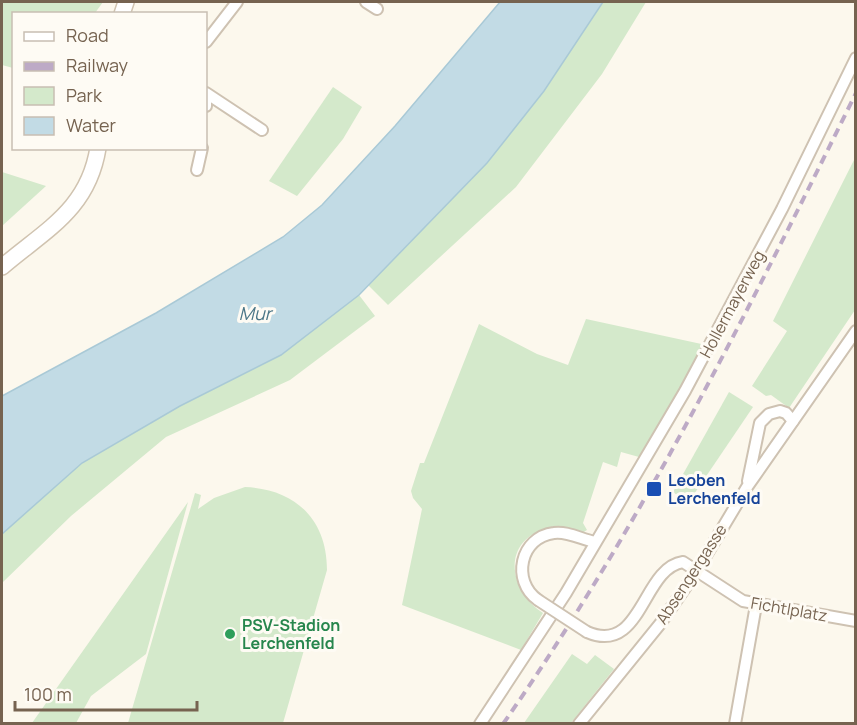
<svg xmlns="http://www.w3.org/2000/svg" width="857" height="725" viewBox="0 0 857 725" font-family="Manrope,sans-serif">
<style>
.green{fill:#d4e9cb}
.water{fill:#c2dbe5;stroke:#a9c9d6;stroke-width:1.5}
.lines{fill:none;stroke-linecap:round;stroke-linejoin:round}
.minor-casing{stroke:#cec2b2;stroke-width:14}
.secondary-casing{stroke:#d0c3b0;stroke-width:18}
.minor{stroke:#fff;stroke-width:10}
.secondary{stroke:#fff;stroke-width:15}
.rail{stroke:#bdaac6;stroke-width:4;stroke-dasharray:9 6;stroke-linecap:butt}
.minor-bridge-casing{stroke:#cec2b2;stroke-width:14;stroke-linecap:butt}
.minor-bridge{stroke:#fff;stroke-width:10}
.transit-dot{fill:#1a4fb4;stroke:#fefbf4;stroke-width:2}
.leisure-dot{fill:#2e9e5b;stroke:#fefbf4;stroke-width:2}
.labels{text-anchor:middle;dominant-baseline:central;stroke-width:6;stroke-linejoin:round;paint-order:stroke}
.street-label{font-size:16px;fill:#766350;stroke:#fefbf4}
.transit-label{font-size:16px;font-weight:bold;fill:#164399;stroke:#fefbf4;text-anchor:start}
.leisure-label{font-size:16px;font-weight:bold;fill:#27864d;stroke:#fefbf4;text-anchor:start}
.water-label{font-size:18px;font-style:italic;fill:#4b7687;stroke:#fefbf4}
</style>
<rect width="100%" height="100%" fill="#fcf8ed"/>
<g class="green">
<path d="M2,2H103L95,13L14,14L13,68L2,65Z"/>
<path d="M603,2H646L602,74L516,187L388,305L368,285L487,163L544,91Z"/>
<path d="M333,87L362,107L343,139L297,196L269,181Z"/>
<path d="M855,158V310L789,408L771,395L766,396L752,386L787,331L773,321Z"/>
<path d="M2,172L46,186L2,226Z"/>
<path d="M359,295L375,316L290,380L166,437L71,516L2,583V534L82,463L180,406L281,355Z"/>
<path d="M586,319L706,345L639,457L621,452L617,467L603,462L583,523L587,530L582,533C569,530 559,525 545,529C500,543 510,592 543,613L521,650L402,605L422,509L413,498L411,491L420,463H424L479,324L537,354L568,365Z"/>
<path d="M729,392L753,407L688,503L673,492Z"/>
<path d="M245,487C295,489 327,519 327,570L283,723H128L195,493L201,495L198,509L214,498Z"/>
<path d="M188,502L146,654L91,696L76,723H32Z"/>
<path d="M572,654L587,664L595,655L614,669L571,723H524Z"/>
</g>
<path class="water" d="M500,2H603L544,91L487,163L359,295L281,355L180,406L82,463L2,534V396L156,313L283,237L322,205L395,126Z"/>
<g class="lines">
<g class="minor-casing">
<g id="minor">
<path d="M366,2L377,9"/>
<path d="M206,42L237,2"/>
<path d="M206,93L262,130"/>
<path d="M206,106V94"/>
<path d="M197,170L202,148"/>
<path d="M748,481L760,423L769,414L780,411L786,413L793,421"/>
<path d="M538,600C511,581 520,537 554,533C567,531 581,539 595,542"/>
<path d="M587,632C642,656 642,568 683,562L743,601L856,621"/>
<path d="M480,724L566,593L685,391L782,209L856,58"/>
<path d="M579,724L660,624L698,569L747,487L856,331"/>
<path d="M735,724L756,605"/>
</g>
</g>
<g class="secondary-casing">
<g id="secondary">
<path d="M122,14L126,2"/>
<path d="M2,267C45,230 88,210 98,148"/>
</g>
</g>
<use href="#minor" class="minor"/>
<use href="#secondary" class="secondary"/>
<path class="rail" d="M503,724C641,526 749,309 856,93"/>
<g class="minor-bridge-casing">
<path id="minor-bridge" d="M538,600L587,632"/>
</g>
<use href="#minor-bridge" class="minor-bridge"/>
</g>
<rect class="transit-dot" x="646" y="481" width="16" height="16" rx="3"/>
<circle class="leisure-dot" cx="230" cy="634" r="6"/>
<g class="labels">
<g class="street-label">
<text transform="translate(732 304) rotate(-62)">Hollermayerweg</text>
<text transform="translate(691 574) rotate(-57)">Absengergasse</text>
<text transform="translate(789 609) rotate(10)">Fichtlplatz</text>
</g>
<g class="transit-label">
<text x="668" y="480">Leoben<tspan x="668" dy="18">Lerchenfeld</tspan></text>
</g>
<g class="leisure-label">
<text x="242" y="625">PSV-Stadion<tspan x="242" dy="18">Lerchenfeld</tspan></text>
</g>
<g class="water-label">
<text x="255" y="313">Mur</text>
</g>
</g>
<rect width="857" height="725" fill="none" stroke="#766350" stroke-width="6"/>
<rect x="12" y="12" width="195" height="138" fill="#fefbf4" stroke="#c8beb2" stroke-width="1.5"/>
<rect x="24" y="32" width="30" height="9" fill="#ffffff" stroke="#c8beb2" stroke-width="1.5"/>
<text x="66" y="42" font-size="18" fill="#766350">Road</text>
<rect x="24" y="62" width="30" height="9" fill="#bdaac6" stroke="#c8beb2" stroke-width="1.5"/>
<text x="66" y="72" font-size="18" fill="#766350">Railway</text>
<rect x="24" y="87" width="30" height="18" fill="#d4e9cb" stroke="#c8beb2" stroke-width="1.5"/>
<text x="66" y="102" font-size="18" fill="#766350">Park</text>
<rect x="24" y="117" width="30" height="18" fill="#c2dbe5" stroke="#c8beb2" stroke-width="1.5"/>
<text x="66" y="132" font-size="18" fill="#766350">Water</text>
<path d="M15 701v9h182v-9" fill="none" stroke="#766350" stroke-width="3"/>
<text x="24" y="701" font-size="18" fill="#766350" stroke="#fefbf4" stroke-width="4.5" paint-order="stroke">100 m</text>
</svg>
